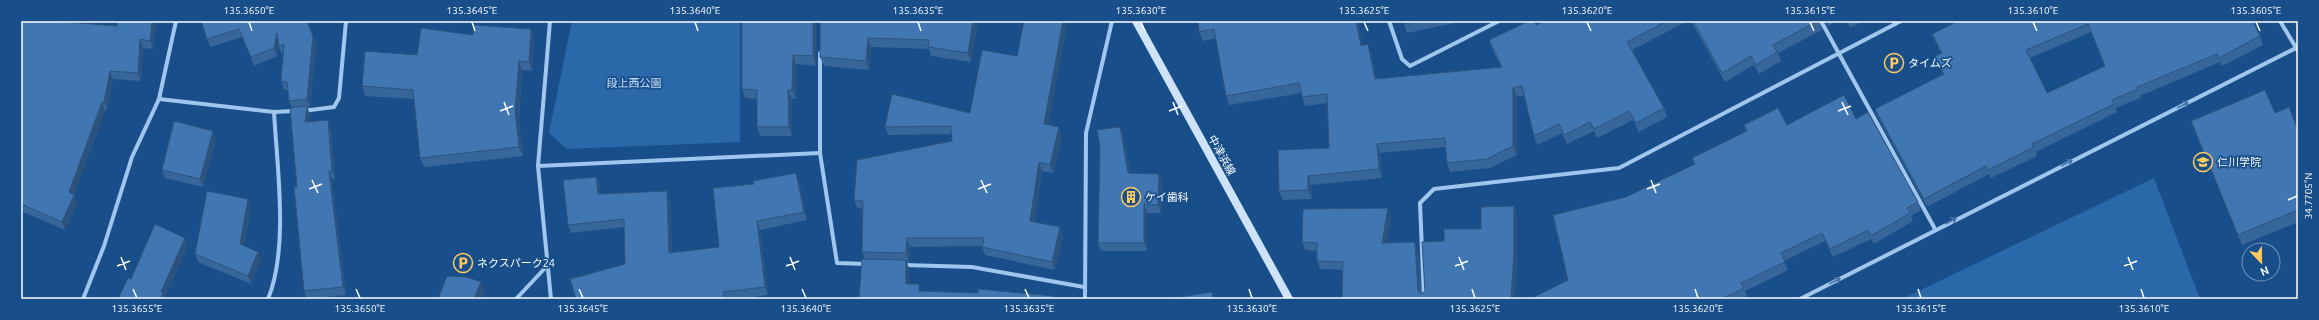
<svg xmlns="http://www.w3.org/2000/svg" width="2319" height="320" viewBox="0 0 2319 320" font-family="Ubuntu,'Noto Sans JP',sans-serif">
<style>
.green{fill:#2a68a9}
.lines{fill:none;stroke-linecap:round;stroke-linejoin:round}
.street{stroke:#a1c6ee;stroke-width:4}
.secondary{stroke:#cee3fa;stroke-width:8}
.wall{fill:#37669a;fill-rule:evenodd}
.shaded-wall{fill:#2d537d}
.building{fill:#4077b3;stroke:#2d537d;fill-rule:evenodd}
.oneway{stroke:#4172a8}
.ticks{fill:none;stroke:#fff;stroke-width:1.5}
.labels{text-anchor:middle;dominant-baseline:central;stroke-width:3.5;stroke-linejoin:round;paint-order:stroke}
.poi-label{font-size:11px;fill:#fff;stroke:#184e8a;text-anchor:start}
.park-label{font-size:11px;fill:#c7e0fa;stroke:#184e8a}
.street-label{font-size:11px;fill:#fff;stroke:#184e8a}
.neatline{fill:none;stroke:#fff;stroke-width:1.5}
.ticks-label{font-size:10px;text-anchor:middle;fill:#fff}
</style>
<rect width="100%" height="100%" fill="#184e8a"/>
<g class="green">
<path d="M572,21H740V142L567,149L549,133Z"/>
<path d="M2154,178L2200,299H1902Z"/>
</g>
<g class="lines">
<g class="street">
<path d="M550,21L538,166L551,299"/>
<path d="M1389,21L1402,59L1410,66L1499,21"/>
<path d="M1821,21L1935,229"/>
<path d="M2280,21L2298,51"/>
<path d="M820,53V153L837,263L867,264"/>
<path d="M159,99L274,112L294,111"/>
<path d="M303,111L334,107L339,98L346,21"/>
<path d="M538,166L820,153"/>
<path d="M904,265L972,267L1084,287"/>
<path d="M83,299L104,246L132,157L159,99L176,21"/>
<path d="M268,299C289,248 277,167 274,112"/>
<path d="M516,299L547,266"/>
<path d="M1085,299L1086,133L1112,21"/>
<path d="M1424,299L1420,203L1434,189L1619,168L1901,21"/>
<path d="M1800,299L2298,47"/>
</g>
<path class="secondary" d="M1136,21L1289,299"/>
</g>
<g class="wall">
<path d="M21,21L117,26V21H156L153,49L143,48L141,81L113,79L107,110H105L74,194L77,203L65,230L21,211Z"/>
<path d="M201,21L313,36L316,44L310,108H307L310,115L309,121L331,128L335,179H332L346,295L307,299L304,291L292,107L289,101L288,90H284L281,81L283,54H282L279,47L277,56L254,66L242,37L210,47Z"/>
<path d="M816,21V66L796,64V99H792V136H760L757,127V99L745,98L742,89Z"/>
<path d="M820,21H978L971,62L931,56L929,49L871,47L869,70L824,66L820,57Z"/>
<path d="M1198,21H1358L1362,45L1371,53L1376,79L1501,67L1492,49L1489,40L1536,25L1545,21H1688L1632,50L1664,108L1667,117L1639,132L1633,120L1597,138L1594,131L1567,144L1562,133L1537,145L1534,136L1524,96H1517V155L1490,168L1450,172L1447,163L1445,147L1380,153L1382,178L1311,185L1312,199L1283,200L1279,191L1329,148L1328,103L1305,106L1301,93L1229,105L1226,96L1216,38L1203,41L1199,32Z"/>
<path d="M1403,21H1465L1407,33Z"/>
<path d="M1691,21H1819L1822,30L1778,53L1781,61L1759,74L1754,65L1725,82Z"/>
<path d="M1825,21H1837L1828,26Z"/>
<path d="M1847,21H1863L1850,28Z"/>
<path d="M1958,21H2253L2260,36L2263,45L2222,66L2220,62L2140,96L2141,98L2115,108L2117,112L2036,152L2037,156L1991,178L1989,174L1927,207L1878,117L1875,109L1943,74L1938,65L1935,56L1941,53L1935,42L1932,34ZM2091,32L2105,66L2047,93L2030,58Z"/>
<path d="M1067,24L1048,125L1062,135L1053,173L1042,171L1034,222L1063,236L1055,270L985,255L982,246L910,247L909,262H907L909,269V284L921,291L1053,296L859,299L865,259L862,252L863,209L857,208L854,200L952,141V134L888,135L885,127L970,113L1017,56Z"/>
<path d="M531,29L534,38L532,71L522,70L519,120L523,156L424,167L420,158L414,99L365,96L362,86L473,35Z"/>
<path d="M2275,113L2298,130V222L2242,245L2191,121Z"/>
<path d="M1856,119L1918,202L1921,210L1911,216L1913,221L1874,244L1871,239L1833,257L1825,241L1784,261L1788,270L1745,291L1747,296L1741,299H1535L1568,280L1626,197L1694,165L1692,158L1746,131L1744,125H1787Z"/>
<path d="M1120,127L1123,135L1130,173L1162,182L1161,213H1147V251H1101L1098,243Z"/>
<path d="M216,139L203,187L165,178L162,170Z"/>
<path d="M596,177L600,185V194L667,191L670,200L672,253L719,247L799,181L807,220L760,230L768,295L738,299H576L625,264L624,227L571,233L568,225Z"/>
<path d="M251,207L244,245L258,252L261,260L251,284L198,262L195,254Z"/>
<path d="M1517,214V259L1514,299H1342L1343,270L1320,269L1317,261V251L1305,250L1302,242L1391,216L1386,243L1418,250L1421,294L1425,291L1444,241L1481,229Z"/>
</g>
<g class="shaded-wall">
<path d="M152,21H156L153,49L150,41Z"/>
<path d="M813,21H816V66L813,56Z"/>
<path d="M973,21H978L971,62L968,53Z"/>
<path d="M1063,21H1066L1067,24L1047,132L1044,124Z"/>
<path d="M1356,21H1358L1364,55L1361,46Z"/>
<path d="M531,29L534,38L532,71L529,62Z"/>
<path d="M277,33L279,47L277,56L274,48Z"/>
<path d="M313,36L316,44L310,108L307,99Z"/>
<path d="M868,38L871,47L869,70L866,61Z"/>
<path d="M140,39L143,48L141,81L138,73Z"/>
<path d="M1368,44L1371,53L1378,88L1375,79Z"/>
<path d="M793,55L796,64V99L792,90Z"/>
<path d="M519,61L522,70L519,120L523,156L519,147L515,111Z"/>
<path d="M110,71L113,79L107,110L104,102Z"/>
<path d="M1513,88L1517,96V155L1513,146Z"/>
<path d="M788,90L792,99V136L789,127Z"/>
<path d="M102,102L105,110L72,201L69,192Z"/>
<path d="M307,106L310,115L308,130L305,122Z"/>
<path d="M328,120L331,128L335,179L332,170Z"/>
<path d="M1059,127L1062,135L1053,173L1050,165Z"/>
<path d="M1120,127L1123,135L1131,181L1128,173Z"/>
<path d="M213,131L216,139L203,187L200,179Z"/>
<path d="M1377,144L1380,153L1382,178L1379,169Z"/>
<path d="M1039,162L1042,171L1033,229L1030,221Z"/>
<path d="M329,171L332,179L346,295L343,287Z"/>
<path d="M796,173L799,181L807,220L804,212Z"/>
<path d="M1159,174L1162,182L1161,213L1158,205Z"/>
<path d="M1308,176L1311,185L1312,199L1308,190Z"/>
<path d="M596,177L600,185L601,202L598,194Z"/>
<path d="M667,191L670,200L672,261L669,253Z"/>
<path d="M74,195L77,203L65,230L62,222Z"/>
<path d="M248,199L251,207L243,252L240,244Z"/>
<path d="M1144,204L1147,213V251L1144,243Z"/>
<path d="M1514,206L1517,214V259L1514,299H1511Z"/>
<path d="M1388,208L1391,216L1385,251L1382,243Z"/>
<path d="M757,221L760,230L768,295L765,287Z"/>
<path d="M1060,227L1063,236L1055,270L1052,262Z"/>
<path d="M185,238L188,246L165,298V299H161V292Z"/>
<path d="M907,238L910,247L909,262L906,253Z"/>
<path d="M1415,242L1418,250L1420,299L1418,291Z"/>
<path d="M258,252L261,260L251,284L248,276Z"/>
<path d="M906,260L909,269V292L906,284Z"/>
<path d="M481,282L484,291L481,299H474Z"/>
<path d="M919,284L922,293L919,291Z"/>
</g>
<g class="building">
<path d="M21,21H54L117,26V21H152L150,41L140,39L138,73L110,71L104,102H102L69,192L74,195L62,222L21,204Z"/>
<path d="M201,21H307L313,36L307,99L289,101L287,82L281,81L284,44L279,46L277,33L274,48L251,57L239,29L207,39Z"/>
<path d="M742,21H813V56L793,55L792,90H788L789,127H757V90L742,89Z"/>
<path d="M820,21H973L968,53L928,47L929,40L868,38L866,61L820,57Z"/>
<path d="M1024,21H1063L1044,124L1059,127L1050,165L1039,162L1030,221L1060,227L1052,262L982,247L984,238H907L906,253L862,252L863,201L854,200L857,160L952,141L951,126L885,127L892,94L970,113L982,50L1017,56Z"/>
<path d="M1198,21H1356L1361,46L1368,44L1375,79L1502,67L1489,40L1529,21H1534L1536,25L1545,21H1667L1627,42L1664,108L1636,123L1629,111L1594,129L1590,122L1564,135L1559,124L1534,136L1522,86L1513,88V146L1487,159L1447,163L1445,138L1377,144L1379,169L1308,176V190L1279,191L1278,150L1329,148L1327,94L1302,97L1299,83L1226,96L1214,29L1199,32Z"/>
<path d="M1403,21H1421L1404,24Z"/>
<path d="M1693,21H1818L1773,45L1777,52L1756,65L1751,56L1722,73Z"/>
<path d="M1958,21H2253L2260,36L2219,58L2217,54L2137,87L2138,89L2112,100L2114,104L2032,144L2034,147L1988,170L1986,166L1924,199L1875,109L1944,74L1935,56L1942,53L1932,34ZM2088,24L2105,66L2047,93L2026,50Z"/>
<path d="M474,25L531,29L529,62L519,61L515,111L519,147L420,158L413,90L362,86L365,51L417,55L421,28L473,35Z"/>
<path d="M2265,90L2275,113L2289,107L2298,130V210L2238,235L2191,121Z"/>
<path d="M1844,95L1856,119L1868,112L1918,202L1907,208L1910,213L1871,236L1868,230L1830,249L1822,233L1781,253L1785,262L1741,283L1744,288L1721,299H1535L1534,297L1568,280L1553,215L1626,197L1695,164L1692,158L1747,131L1744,125L1778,108L1787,125Z"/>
<path d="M307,106L305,122L328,120L332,170L329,171L343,287L304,291L294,187H297L290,108Z"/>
<path d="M174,121L213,131L200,179L162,170Z"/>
<path d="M1120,127L1128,173L1159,174L1158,205L1144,204V243H1098L1100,148L1097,130Z"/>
<path d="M796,173L804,212L757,221L765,287L723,292L724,299H576L570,279L625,264L624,219L568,225L563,180L596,177L598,194L667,191L669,253L719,247L713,188L754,184L753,181Z"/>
<path d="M207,191L248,199L240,244L258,252L248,276L195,254Z"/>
<path d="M1514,206V251L1511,299H1342L1343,262L1317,261V243L1302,242L1303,209L1388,208L1382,243L1415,242L1418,291L1421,294L1425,291L1422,242L1444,241V229H1481V207Z"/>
<path d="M155,224L185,238L161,292L163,293L161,299H118L128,278L131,279Z"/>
<path d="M862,259L906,260V284H919V291L978,293V289L1053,296L1054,299H859Z"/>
<path d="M447,276L467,277L481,282L474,299H438Z"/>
<path d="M1212,292L1213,299H1167Z"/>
</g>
<defs><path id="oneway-shaft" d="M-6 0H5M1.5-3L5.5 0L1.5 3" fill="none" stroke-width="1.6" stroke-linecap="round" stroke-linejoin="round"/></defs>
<g class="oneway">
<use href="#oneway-shaft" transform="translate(2183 105) rotate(-27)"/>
<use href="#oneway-shaft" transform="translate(2067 163) rotate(-27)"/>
<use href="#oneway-shaft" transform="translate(1951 221) rotate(-27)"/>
<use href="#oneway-shaft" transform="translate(1835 281) rotate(-27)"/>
</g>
<path class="ticks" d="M249,22L252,31M472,22L475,31M695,22L698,31M918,22L921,31M1141,22L1145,31M1364,22L1368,31M1587,22L1591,31M1810,22L1814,31M2033,22L2037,31M2256,22L2260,31M504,102L509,115M1173,102L1178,115M1842,102L1848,115M500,111L513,106M1169,111L1182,106M1838,111L1851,106M312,180L318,193M981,180L987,193M1651,180L1656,193M309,189L322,184M978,189L991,184M1647,189L1660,184M2288,200L2297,196M121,257L126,270M790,257L795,270M1459,257L1464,270M2128,257L2133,270M117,266L130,261M786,266L799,261M1455,266L1468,261M2124,266L2137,261M133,289L137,298M356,289L360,298M579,289L583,298M802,289L806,298M1025,289L1029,298M1249,289L1252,298M1472,289L1475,298M1695,289L1698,298M1918,289L1921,298M2141,289L2144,298"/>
<defs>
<g id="parking-ring" transform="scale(1)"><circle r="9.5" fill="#184e8a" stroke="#ffcb5e" stroke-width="1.5"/><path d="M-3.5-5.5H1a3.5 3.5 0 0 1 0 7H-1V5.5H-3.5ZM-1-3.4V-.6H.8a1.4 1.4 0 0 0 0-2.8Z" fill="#ffcb5e"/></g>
<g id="school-ring" transform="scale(1)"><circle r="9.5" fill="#184e8a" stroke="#ffcb5e" stroke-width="1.5"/><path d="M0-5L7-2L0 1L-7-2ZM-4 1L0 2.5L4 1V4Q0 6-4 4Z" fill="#ffcb5e"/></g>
<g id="building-ring" transform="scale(1)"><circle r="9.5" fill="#184e8a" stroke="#ffcb5e" stroke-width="1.5"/><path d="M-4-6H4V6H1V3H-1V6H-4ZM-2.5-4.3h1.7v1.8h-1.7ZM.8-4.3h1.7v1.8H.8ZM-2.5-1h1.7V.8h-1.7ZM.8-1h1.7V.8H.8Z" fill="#ffcb5e"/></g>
</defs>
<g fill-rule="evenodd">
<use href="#parking-ring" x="1894" y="63"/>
<use href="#school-ring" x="2203" y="162"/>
<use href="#building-ring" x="1131" y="197"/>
<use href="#parking-ring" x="463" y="263"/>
</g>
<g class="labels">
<g class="poi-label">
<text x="1908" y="63">タイムズ</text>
<text x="2217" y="162">仁川学院</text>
<text x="1145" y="197">ケイ歯科</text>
<text x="477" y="263">ネクスパーク24</text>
</g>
<g class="park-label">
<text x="634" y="83">段上西公園</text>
</g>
<g class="street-label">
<text transform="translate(1222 155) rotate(61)">中津浜線</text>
</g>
</g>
<rect width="2319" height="320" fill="none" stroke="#184e8a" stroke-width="44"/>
<g transform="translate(2261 262) rotate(158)"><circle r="19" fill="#184e8a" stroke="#7495b9"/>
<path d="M0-3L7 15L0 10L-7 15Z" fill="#ffcb5e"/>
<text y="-6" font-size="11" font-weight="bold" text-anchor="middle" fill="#ffffff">N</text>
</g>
<rect x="22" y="22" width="2275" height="276" class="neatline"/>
<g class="ticks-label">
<text x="249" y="14">135.3650°E</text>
<text x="472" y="14">135.3645°E</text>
<text x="695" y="14">135.3640°E</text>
<text x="918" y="14">135.3635°E</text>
<text x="1141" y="14">135.3630°E</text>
<text x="1364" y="14">135.3625°E</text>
<text x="1587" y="14">135.3620°E</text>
<text x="1810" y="14">135.3615°E</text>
<text x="2033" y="14">135.3610°E</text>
<text x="2256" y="14">135.3605°E</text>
<text transform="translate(2308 196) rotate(-90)" y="4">34.7705°N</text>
<text x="137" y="312">135.3655°E</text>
<text x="360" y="312">135.3650°E</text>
<text x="583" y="312">135.3645°E</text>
<text x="806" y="312">135.3640°E</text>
<text x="1029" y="312">135.3635°E</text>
<text x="1252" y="312">135.3630°E</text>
<text x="1475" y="312">135.3625°E</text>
<text x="1698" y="312">135.3620°E</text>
<text x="1921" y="312">135.3615°E</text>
<text x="2144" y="312">135.3610°E</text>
</g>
</svg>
